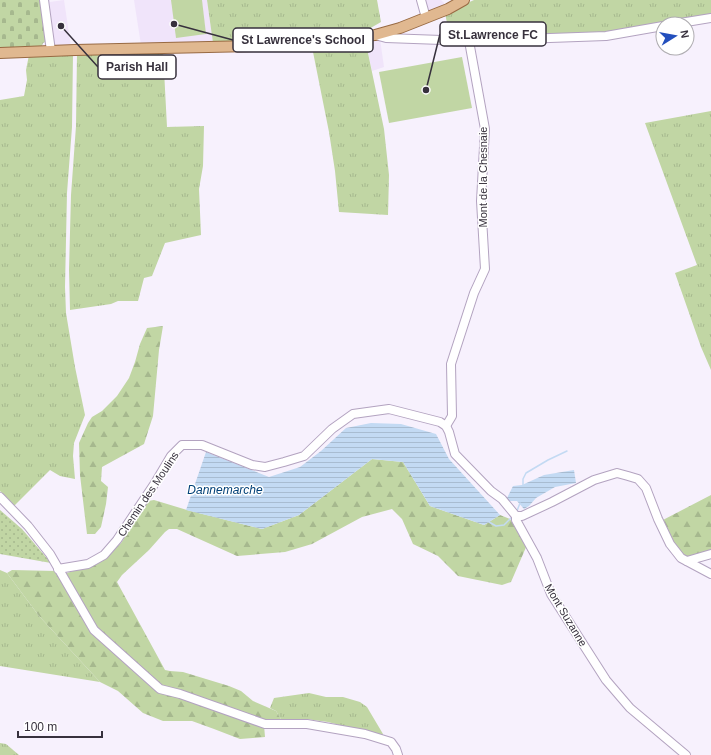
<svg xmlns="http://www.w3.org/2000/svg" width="711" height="755" viewBox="0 0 711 755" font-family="Arial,sans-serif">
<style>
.built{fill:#f0e4fa}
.grass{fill:url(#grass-tufts)}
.forest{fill:url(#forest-firs)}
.cemetery{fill:url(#cemetery-stones)}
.park{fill:url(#park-dots)}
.garden{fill:#c1d6a4}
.water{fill:url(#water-rules)}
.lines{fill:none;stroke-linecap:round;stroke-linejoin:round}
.stream{stroke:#c3daf3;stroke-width:1.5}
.minor-casing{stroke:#b3a3c0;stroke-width:10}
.major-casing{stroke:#986a43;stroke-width:12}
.minor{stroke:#fff;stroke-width:8}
.major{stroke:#e0b890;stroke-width:10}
.labels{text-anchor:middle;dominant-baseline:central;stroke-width:3;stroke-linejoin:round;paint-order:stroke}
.street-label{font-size:11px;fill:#37313d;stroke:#fff}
.water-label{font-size:12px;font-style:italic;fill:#014077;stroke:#fff}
.leader{fill:none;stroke:#37313d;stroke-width:1.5}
.callout-dot{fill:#37313d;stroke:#fff;stroke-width:1.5}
.callout{fill:#fff;stroke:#37313d;stroke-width:1.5}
.callout-label{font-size:12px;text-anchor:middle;font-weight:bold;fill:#37313d}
</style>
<defs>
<pattern id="grass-tufts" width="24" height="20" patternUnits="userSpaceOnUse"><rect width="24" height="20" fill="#c1d6a4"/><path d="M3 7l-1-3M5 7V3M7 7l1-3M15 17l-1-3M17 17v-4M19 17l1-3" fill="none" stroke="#a6b88e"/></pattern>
<pattern id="forest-firs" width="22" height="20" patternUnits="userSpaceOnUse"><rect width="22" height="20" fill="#c1d6a4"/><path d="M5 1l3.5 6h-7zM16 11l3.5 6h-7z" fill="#a6b88e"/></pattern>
<pattern id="cemetery-stones" width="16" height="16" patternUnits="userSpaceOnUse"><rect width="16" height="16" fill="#c1d6a4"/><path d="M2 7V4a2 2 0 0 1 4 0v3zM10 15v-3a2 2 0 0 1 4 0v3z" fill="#a6b88e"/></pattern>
<pattern id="park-dots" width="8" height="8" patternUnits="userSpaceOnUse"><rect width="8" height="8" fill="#c1d6a4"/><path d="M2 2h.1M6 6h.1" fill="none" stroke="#a6b88e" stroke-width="1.8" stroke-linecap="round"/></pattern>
<pattern id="water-rules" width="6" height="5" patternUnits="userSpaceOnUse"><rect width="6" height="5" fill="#c3daf3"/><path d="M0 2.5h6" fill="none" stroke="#a8bcd1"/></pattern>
</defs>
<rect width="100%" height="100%" fill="#f7f1fd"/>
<g class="built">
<path d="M46,0H50V2L64,0L71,47L56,48L52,45Z"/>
<path d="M134,0H207L213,43L141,45Z"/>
<path d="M423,0H441L447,6L428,14Z"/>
<path d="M365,39H380L384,67L372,71Z"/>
</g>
<g class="grass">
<path d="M207,0H377L381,22L362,33L260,42L213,43Z"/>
<path d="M474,0H711V15L606,33L450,38L445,13Z"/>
<path d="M365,39L384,129L389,175L388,215L339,212L335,171L329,132L311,42Z"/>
<path d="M163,51L167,127L204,126L203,166L199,189L201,235L165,243L152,276L144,278L138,301H118L111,304L70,310L69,270L71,195L76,126L77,54Z"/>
<path d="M73,54L72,127L67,193L65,287L66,313L75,367L85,415L74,443L73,456L75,479L60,476L50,470L14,506L0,491V100L24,96L27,80L26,70L29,55Z"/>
<path d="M711,111V370L701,347L675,273L697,265L645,123Z"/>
<path d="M0,570L7,573L39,616L100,682L0,666Z"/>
<path d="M309,693L326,697H343L360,702L367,707L383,734L382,736L328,722L306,719H281L276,711L270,708L274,698Z"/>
<path d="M0,743L6,744L19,755H0Z"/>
</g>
<g class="forest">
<path d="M163,326L159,350L153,416L144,444L102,467L101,481L108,487L106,504L101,527L95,534H87L80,475L79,443L88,423L92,417L102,411L117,396L129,378L135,362L140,344L147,328Z"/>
<path d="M372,459L403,462L430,506L484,525L500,515L510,519L527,545L511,582L502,585L458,576L438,556L413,544L402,519L392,509L362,517L312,544L285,552L237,556L177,529H169L165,532L149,550L122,575L117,582L165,670L170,671L183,672L229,686L241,691L253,701L276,711L281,719L265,720L161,687L97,629L66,577L67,573L91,565L106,557L121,543L148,501L154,500L187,510L262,529L299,515Z"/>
<path d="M711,495V551C705,553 692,558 686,558C678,556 665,529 661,521Z"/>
<path d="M12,570L56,571L94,632L159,691L264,725L265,737L240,739L214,729L192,721H163L143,713L118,691L100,682L39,616L7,573Z"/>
</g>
<path class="cemetery" d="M0,0H42L47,41L43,43L41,48L0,50Z"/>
<path class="park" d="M0,510L22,529L51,563L0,554Z"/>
<g class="garden">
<path d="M171,0H202L206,34L176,38Z"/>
<path d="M462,57L472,108L389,123L379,72Z"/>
</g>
<g class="water">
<path d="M371,423L401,424L436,434L449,459L500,515L484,525L430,506L403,462L372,459L299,515L262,529L186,510L206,452L269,477L300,467L321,451L346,428Z"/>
<path d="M574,470L576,483L555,487L536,498L529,506L524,509L517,501H508L507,498L513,486L522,485L544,475Z"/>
</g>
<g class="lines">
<g class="stream">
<path d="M523,486V479L526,473L548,460L567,451"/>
<path d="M517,511L520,503"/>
<path d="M489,522L496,526L504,525L511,518"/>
</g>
<g class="minor-casing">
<g id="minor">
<path d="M44,0L51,51"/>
<path d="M421,0L426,18"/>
<path d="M674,24L711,18"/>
<path d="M375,35L386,38L469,41L606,36L663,26"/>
<path d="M446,426L452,416L451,364L474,293L485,269L481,201L485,129L469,41"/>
<path d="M0,497L28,526L50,554L94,630L160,689L180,694L265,724H307L365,734L391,742L396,749L398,755"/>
<path d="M516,516V520L537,558L551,594L606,680L630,708L686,755"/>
<path d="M516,516H522L552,502L594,480L617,473L628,476L638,479L646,488L658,519L670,544L681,558L711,574"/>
<path d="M687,561L711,554"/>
<path d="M58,569L88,564L104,555L117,540L155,483L171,456L182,445H202L252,465L265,467L284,462L304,456L332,429L353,414L389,409L440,422L446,426L449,432L455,454L491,491L502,499L516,516"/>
</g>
</g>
<g class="major-casing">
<path id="major" d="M0,53L75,50L253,46L281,44L309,40L375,35L400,28L448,9L464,0"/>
</g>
<use href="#minor" class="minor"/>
<use href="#major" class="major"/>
</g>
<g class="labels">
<g class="street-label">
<text transform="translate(483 177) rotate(-90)">Mont de la Chesnaie</text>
<text transform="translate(148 494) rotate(-56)">Chemin des Moulins</text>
<text transform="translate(566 615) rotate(59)">Mont Suzanne</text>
</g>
<g class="water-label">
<text x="225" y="490">Dannemarche</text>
</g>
</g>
<path class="leader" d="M426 90L440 34M174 24L233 40M61 26L98 67"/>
<g class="callout-dot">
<circle cx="426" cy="90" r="4"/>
<circle cx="174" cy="24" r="4"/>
<circle cx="61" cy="26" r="4"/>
</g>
<g class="callout">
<rect x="440" y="22" width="106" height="24" rx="4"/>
<rect x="233" y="28" width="140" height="24" rx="4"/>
<rect x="98" y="55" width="78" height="24" rx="4"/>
</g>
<g class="callout-label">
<text x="493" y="39">St.Lawrence FC</text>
<text x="303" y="44">St Lawrence's School</text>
<text x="137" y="71">Parish Hall</text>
</g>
<g transform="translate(675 36) rotate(79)"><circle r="19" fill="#ffffff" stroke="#afadb1"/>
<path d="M0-3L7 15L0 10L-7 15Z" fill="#234fbd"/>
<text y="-6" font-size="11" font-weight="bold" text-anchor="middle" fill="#37313d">N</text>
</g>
<path d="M18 731v6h84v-6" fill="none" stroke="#37313d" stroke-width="2"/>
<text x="24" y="731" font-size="12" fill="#37313d" stroke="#ffffff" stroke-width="3" paint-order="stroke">100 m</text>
</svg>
